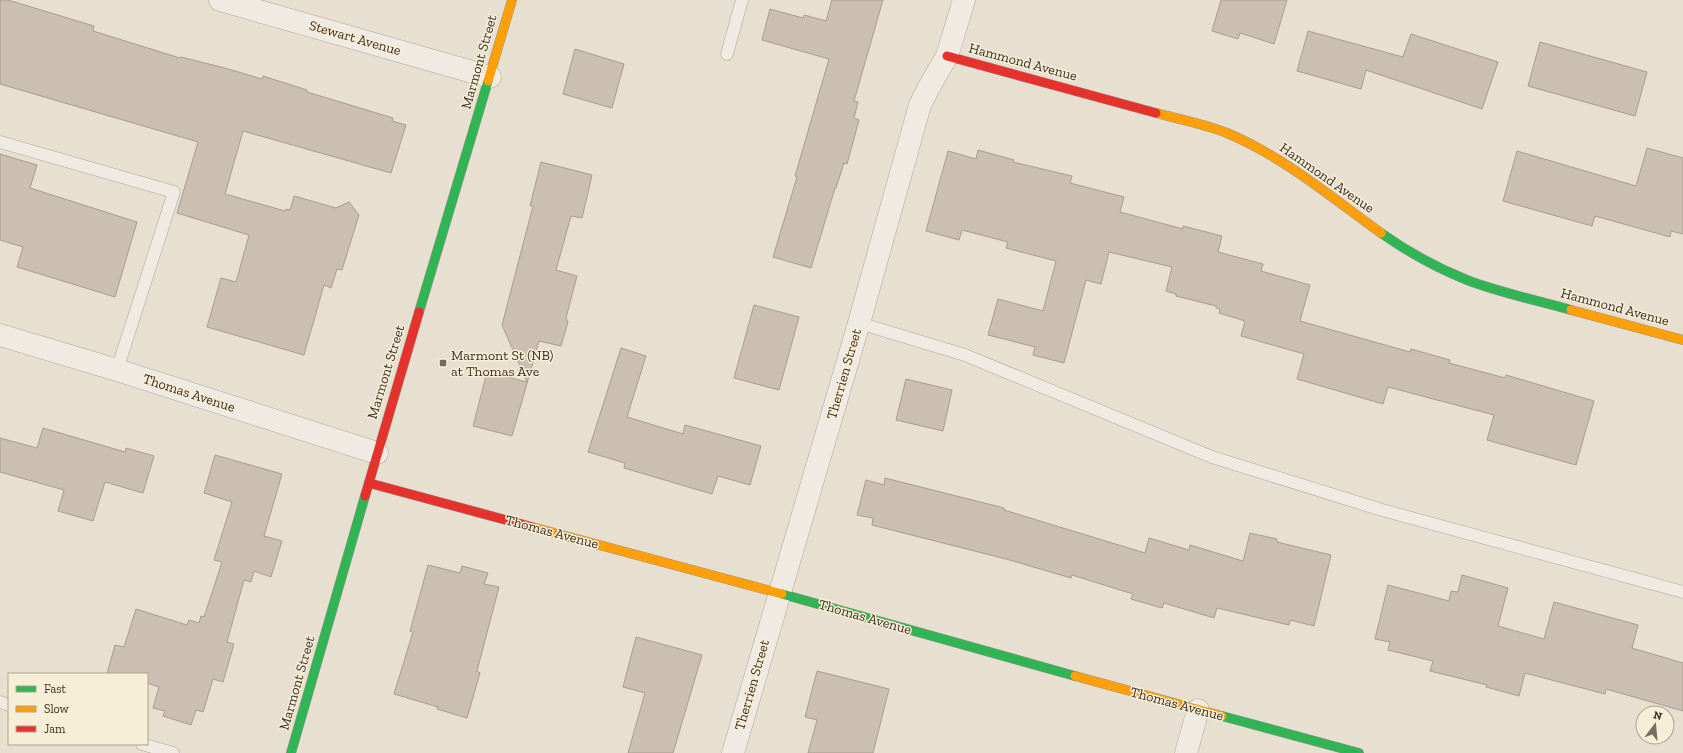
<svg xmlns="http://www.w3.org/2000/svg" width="1683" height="753" viewBox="0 0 1683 753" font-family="'Zilla Slab',serif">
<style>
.building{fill:#cbbfb2;stroke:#a89c90}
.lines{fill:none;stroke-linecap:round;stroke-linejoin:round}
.lane-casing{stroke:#ada599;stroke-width:13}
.street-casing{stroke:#ada599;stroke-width:23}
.fast-casing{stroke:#9c958a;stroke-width:10}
.slow-casing{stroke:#9c958a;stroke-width:10}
.jam-casing{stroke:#9c958a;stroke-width:10}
.lane{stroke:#efebe3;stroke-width:12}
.street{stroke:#efebe3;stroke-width:22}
.fast{stroke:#30b455;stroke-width:9}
.slow{stroke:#ff9f0a;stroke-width:9}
.jam{stroke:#e5322d;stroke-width:9}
.poi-dot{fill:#786c5e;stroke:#f7eed8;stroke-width:1.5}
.labels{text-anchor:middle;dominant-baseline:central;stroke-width:3;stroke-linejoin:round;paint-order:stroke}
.street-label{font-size:14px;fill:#3d2e20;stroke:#f7eed8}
.poi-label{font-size:14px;fill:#3d2e20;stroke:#f7eed8;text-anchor:start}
</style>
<rect width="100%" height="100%" fill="#e7e0d1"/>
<g class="building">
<path d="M0,0H8L94,26L93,31L180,58L181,57L225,68L262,79L263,76L307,90V92L393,118L392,121L406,125L391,173L243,131L225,194L285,211L286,209L290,210L294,196L336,208L349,202L359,215L342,270L337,269L331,288L324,285L304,355L207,327L221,278L236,282L249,235L177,213L198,142L0,84Z"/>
<path d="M832,0H883L854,101L858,102L854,118L859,120L847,164L844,163L836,188H835L811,268L773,257L797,177L795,176L829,59L762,40L770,9L803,18L804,15L826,21Z"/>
<path d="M1221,0H1287L1274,44L1240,33L1238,39L1212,31Z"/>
<path d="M1308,31L1403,57L1411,34L1498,62L1482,109L1366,70L1361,89L1297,71Z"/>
<path d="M1540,42L1647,72L1635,116L1528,86Z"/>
<path d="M575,49L624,64L612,108L563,94Z"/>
<path d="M1647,148L1683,158V234L1671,231L1670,237L1595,216L1592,226L1503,201L1517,151L1636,186Z"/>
<path d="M978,150L1014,160L1013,162L1072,176L1070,183L1124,197L1120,212L1183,229V226L1222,236L1218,252L1263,264L1261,271L1310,285L1300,321L1410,352L1411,349L1450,360L1449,363L1505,378L1506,375L1594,401L1576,465L1487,440L1494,415L1388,387L1383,404L1297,379L1304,354L1241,336L1245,321L1219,313L1220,309L1216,308V306L1176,296V294L1166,291L1172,267L1109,252L1101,284L1086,280L1064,363L1033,355L1035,347L988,335L998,299L1043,311L1056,261L1006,248L1008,242L962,230L959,240L926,231L948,151L976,159Z"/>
<path d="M0,154L37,165L30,188L137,222L115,297L17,267L23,247L0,240Z"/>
<path d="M541,162L592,175L582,218L571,216L556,270L577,276L566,318L568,322L561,346L539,341L512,436L473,426L487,372L527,382L502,325L533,206H530Z"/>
<path d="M754,305L799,317L779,390L734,378Z"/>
<path d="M621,348L646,356L627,417L683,434L685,425L761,446L750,485L718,476L712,494L624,468L625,463L588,452Z"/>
<path d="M906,379L952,390L943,431L896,420Z"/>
<path d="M43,428L125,452L126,448L154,456L143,493L105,482L93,521L58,511L64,490L0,472V438L37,448Z"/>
<path d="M215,455L282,474L264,536L282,541L271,577L254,571L251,582L244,580L227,642L234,644L223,682L213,679L203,712L196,710L191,725L163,716L165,711L153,708L159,687L147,683V674H107L115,645L124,647L136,609L187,625L189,620L199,623L201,616L204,617L222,562L214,560L232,502L204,493Z"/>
<path d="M885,478L1004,508V510L1145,553L1149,538L1189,550L1190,545L1243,561L1250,533L1277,539V542L1331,555L1314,626L1290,620L1289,625L1217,608L1214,618L1164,603L1162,608L1131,599L1133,594L1072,575L1071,578L1006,559L872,525L873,518L857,515L866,480L884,485Z"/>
<path d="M428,565L460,573L462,566L488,573L484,584L499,587L477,671L480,673L467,718L437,709L438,707L394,694L413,632L410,631Z"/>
<path d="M1462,575L1508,588L1498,626L1544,639L1554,602L1638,625L1632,648L1683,663V711L1606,689L1605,694L1525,673L1519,696L1486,687L1487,685L1430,671L1433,661L1388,650L1390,642L1375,639L1388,585L1449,601L1451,591L1458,592Z"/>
<path d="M636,637L702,655L673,753H628L645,693L623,687Z"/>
<path d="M817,671L889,689L873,753H808L817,720L805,717Z"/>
</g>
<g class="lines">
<g class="lane-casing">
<g id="lane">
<path d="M727,54L742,0"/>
<path d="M0,142L174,192L117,370"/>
<path d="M859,323L965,355L1212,457L1382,510L1683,592"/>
<path d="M0,702L9,705"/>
<path d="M142,744L173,753"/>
</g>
</g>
<g class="street-casing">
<g id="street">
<path d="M220,0L490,77"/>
<path d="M0,335L117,370L377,453"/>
<path d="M733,753L859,323L920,105L928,89L947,56L964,0"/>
<path d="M1186,753L1198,710"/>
</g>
</g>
<g class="fast-casing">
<g id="fast">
<path d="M1381,233C1408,252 1437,268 1467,280C1501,293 1536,300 1571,310"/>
<path d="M419,312L488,81"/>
<path d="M782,594L1075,676"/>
<path d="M1222,716L1359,753"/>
<path d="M291,753L365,496"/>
</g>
</g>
<g class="slow-casing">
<g id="slow">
<path d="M488,81L512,0"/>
<path d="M1156,113C1179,119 1205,124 1227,133C1284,157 1331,197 1381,233"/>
<path d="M1571,310L1683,340"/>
<path d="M532,527L782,594"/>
<path d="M1075,676L1222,716"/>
</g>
</g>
<g class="jam-casing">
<g id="jam">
<path d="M947,56L1156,113"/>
<path d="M369,483L532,527"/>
<path d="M365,496L419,312"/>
</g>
</g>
<use href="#lane" class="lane"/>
<use href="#street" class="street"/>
<use href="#fast" class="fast"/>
<use href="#slow" class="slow"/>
<use href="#jam" class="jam"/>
</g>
<rect class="poi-dot" x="439" y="359" width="8" height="8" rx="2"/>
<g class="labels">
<g class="street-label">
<text transform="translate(355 38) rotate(16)">Stewart Avenue</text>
<text transform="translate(479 62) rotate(-74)">Marmont Street</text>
<text transform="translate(1023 62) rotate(15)">Hammond Avenue</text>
<text transform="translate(1327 178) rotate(35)">Hammond Avenue</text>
<text transform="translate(1615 307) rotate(15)">Hammond Avenue</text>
<text transform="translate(386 372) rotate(-73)">Marmont Street</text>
<text transform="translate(844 374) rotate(-74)">Therrien Street</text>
<text transform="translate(189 393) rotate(18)">Thomas Avenue</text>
<text transform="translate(552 532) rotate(15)">Thomas Avenue</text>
<text transform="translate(865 617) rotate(16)">Thomas Avenue</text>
<text transform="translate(297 683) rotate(-74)">Marmont Street</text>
<text transform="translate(752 685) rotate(-74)">Therrien Street</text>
<text transform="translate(1177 704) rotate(15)">Thomas Avenue</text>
</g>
<g class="poi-label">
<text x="451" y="355">Marmont St (NB)<tspan x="451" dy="16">at Thomas Ave</tspan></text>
</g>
</g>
<rect x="8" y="673" width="140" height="72" fill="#f7eed8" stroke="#ada18e"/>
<rect x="16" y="686" width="20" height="6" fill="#30b455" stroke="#ada18e"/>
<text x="44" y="693" font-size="12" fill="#3d2e20">Fast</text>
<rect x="16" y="706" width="20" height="6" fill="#ff9f0a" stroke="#ada18e"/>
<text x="44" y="713" font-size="12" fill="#3d2e20">Slow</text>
<rect x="16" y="726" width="20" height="6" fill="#e5322d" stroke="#ada18e"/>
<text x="44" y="733" font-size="12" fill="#3d2e20">Jam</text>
<g transform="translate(1655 725) rotate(16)"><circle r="19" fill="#f7eed8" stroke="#ada18e"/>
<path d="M0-3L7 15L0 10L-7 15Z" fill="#786c5e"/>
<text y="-6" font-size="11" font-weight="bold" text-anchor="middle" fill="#3d2e20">N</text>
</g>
</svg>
